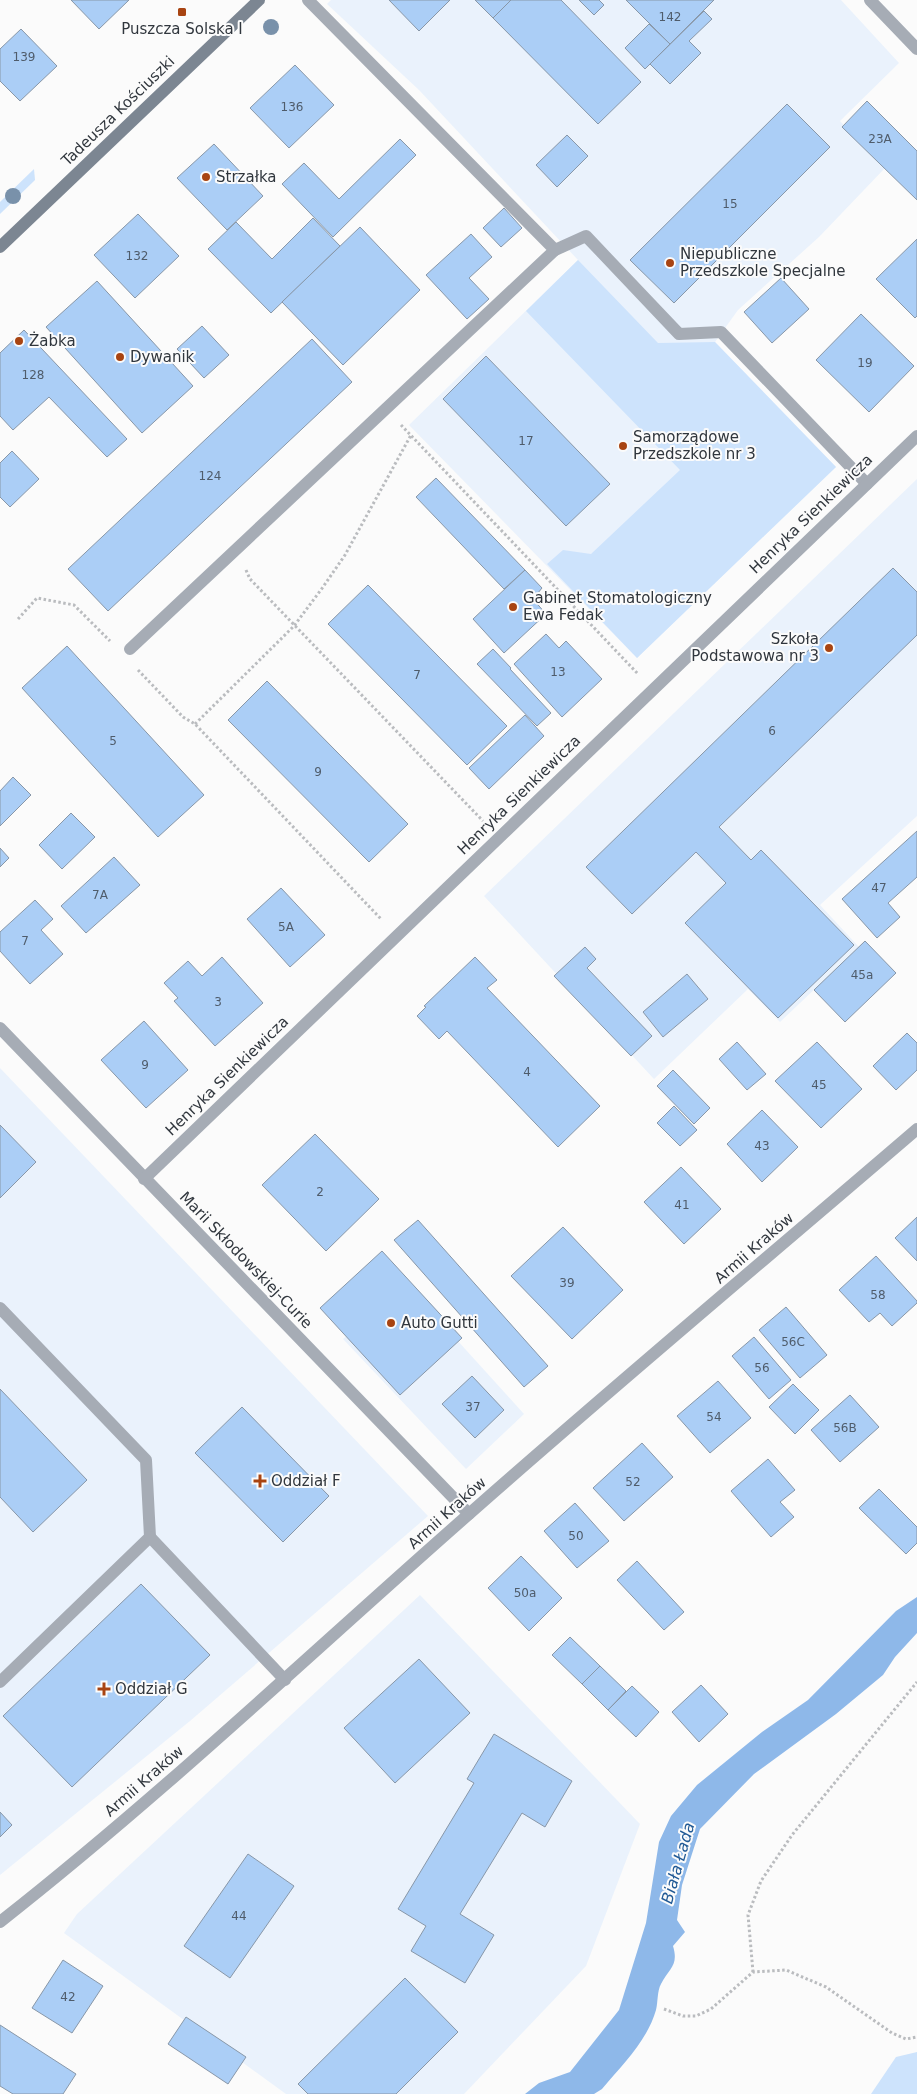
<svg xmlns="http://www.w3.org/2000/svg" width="917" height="2094" viewBox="0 0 917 2094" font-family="'DejaVu Sans',sans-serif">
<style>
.built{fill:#eaf2fc}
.green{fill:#cde3fc}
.water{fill:#8eb8e9}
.building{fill:#abcef6;stroke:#8897a8}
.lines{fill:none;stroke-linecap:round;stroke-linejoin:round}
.path{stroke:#babcbf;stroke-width:3;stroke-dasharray:2.5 2.5;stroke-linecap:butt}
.lane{stroke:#a6acb5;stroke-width:12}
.street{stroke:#a6acb5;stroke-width:12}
.secondary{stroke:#7c8692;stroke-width:12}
.tree{fill:#7991aa}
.poi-dot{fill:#a84412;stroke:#fbfbfb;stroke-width:2}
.labels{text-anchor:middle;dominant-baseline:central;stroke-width:4;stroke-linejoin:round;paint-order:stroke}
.number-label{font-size:12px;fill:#4f5c6b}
.poi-label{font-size:15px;fill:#30363d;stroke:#fbfbfb;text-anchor:start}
.street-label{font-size:15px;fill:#30363d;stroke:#fbfbfb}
.water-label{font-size:16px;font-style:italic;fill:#205995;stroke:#fbfbfb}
</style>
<rect width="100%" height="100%" fill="#fbfbfb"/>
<g class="built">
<path d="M331,0H841L899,63L840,121L885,168L819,237L738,310L715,342L836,467L637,658L409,425L578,260L419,90L327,4Z"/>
<path d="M917,479V816L820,905L859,947L780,1022L748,989L654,1079L484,896Z"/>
<path d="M0,1068L428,1516L190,1721L0,1875Z"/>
<path d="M408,1286L524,1414L466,1469L343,1339Z"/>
<path d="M420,1595L640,1824L586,1966L464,2094H286L64,1933L77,1914Z"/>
</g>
<g class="green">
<path d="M34,169L35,180L0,214V202Z"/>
<path d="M578,260L658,343L715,342L836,467L637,658L547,564L563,550L591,554L680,470L526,311Z"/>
<path d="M917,2052V2094H871L896,2057Z"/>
</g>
<path class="water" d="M917,1597V1633L895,1657L883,1675L836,1714L754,1774L700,1829L682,1885L677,1920L685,1932L673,1946C679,1966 669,1968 661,1984C657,1991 658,2002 656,2010C647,2041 623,2064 602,2089L594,2094H525L539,2083L570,2072L619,2010L646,1923L659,1842L671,1816L697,1785L762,1732L808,1700L896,1611Z"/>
<g class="building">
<path d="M71,0H129L99,29Z"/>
<path d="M389,0H450L419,31Z"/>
<path d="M475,0H511L493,18Z"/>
<path d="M511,0H561L641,82L598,124L493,18Z"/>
<path d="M579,0H599L604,5L594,15Z"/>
<path d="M626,0H714L670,44Z"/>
<path d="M704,11L712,19L689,41L701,53L670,84L650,64Z"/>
<path d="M649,24L670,44L645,69L625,48Z"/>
<path d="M21,29L57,66L20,101L0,81V49Z"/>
<path d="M295,65L334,105L289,148L250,108Z"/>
<path d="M867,101L917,151V200L842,127Z"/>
<path d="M787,104L830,147L674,303L630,260Z"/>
<path d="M567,135L588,156L557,187L536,165Z"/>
<path d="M400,139L416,155L333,237L282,184L304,163L339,199Z"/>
<path d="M214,144L263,196L227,230L177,178Z"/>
<path d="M504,208L522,228L501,247L483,228Z"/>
<path d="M138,214L179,256L135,298L94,255Z"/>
<path d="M313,218L340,246L271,313L208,249L236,222L272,259Z"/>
<path d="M360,227L420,290L343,365L282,302Z"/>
<path d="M471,234L492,257L469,278L489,299L467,319L426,275Z"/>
<path d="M917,239V316L915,318L876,279Z"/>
<path d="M781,278L809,309L772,343L744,312Z"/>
<path d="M97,281L193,386L142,433L46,327Z"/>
<path d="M861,314L914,366L869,412L816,360Z"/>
<path d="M202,326L229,355L204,378L177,349Z"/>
<path d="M24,330L127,439L107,457L49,397L13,430L0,416V353Z"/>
<path d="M312,339L352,382L108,611L68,569Z"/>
<path d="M486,356L610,484L566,526L443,399Z"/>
<path d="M12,451L39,479L10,507L0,497V463Z"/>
<path d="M436,478L525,570L504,589L416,497Z"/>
<path d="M893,568L917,592V635L719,827L751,860L761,850L854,945L778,1018L685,923L726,883L696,852L632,914L586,867Z"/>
<path d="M525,570L542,588L533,599L546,614L504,653L473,619Z"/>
<path d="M368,585L507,726L467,765L328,624Z"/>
<path d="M546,634L559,648L566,641L602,679L562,717L514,664Z"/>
<path d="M67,646L204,795L158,837L22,688Z"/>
<path d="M493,649L511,668L510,669L551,713L537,726L477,664Z"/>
<path d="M267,681L408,824L369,862L228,720Z"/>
<path d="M525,715L544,736L489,789L469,768Z"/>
<path d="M13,777L31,795L0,826V791Z"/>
<path d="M71,813L95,837L62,869L39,845Z"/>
<path d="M917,831V877L888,903L900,917L877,938L842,899Z"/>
<path d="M0,848L9,858L0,867Z"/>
<path d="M114,857L140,885L86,933L61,906Z"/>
<path d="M281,888L325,935L290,967L247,919Z"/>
<path d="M35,900L53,919L41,930L63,954L30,984L0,951V932Z"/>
<path d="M865,941L896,973L845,1022L814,990Z"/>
<path d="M585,947L596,959L587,968L652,1036L631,1056L554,976Z"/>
<path d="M222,957L263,1003L215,1046L174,1001L178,998L164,983L188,961L202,976Z"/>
<path d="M475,957L497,980L487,988L600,1106L558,1147L447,1031L439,1039L417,1016L426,1007L424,1006Z"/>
<path d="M687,974L708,999L663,1037L643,1012Z"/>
<path d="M144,1021L188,1070L146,1108L101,1060Z"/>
<path d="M907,1033L917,1043V1070L896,1090L873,1066Z"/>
<path d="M737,1042L766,1074L747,1090L719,1059Z"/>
<path d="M817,1042L862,1089L821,1128L775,1081Z"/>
<path d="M673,1070L710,1108L694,1124L657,1086Z"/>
<path d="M674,1106L697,1130L680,1146L657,1123Z"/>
<path d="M762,1110L798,1147L762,1182L727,1144Z"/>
<path d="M0,1125L36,1162L0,1198Z"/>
<path d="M315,1134L379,1199L326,1251L262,1185Z"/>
<path d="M681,1167L721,1209L684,1244L644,1202Z"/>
<path d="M917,1217V1261L895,1238Z"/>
<path d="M418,1220L548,1366L524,1387L394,1240Z"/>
<path d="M563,1227L623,1290L572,1339L511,1276Z"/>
<path d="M382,1251L462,1338L400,1395L320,1308Z"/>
<path d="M876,1256L917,1301V1303L892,1326L880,1313L869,1322L839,1290Z"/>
<path d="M786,1307L827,1355L800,1378L759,1330Z"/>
<path d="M754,1337L791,1380L769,1399L732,1356Z"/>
<path d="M472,1376L504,1410L475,1438L442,1404Z"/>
<path d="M718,1381L751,1418L710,1453L677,1416Z"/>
<path d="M793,1384L819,1410L795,1434L769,1407Z"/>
<path d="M0,1389L87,1480L33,1532L0,1497Z"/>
<path d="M850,1395L879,1427L840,1462L811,1430Z"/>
<path d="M242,1407L329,1496L283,1542L195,1453Z"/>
<path d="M642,1443L673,1477L624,1521L593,1488Z"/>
<path d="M768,1459L795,1490L780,1502L794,1517L771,1537L731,1491Z"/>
<path d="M879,1489L917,1527V1543L906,1554L859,1508Z"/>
<path d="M575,1503L609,1541L577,1568L544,1531Z"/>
<path d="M521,1556L562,1598L529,1631L488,1588Z"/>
<path d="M637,1561L684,1612L664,1630L617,1580Z"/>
<path d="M141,1584L210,1655L72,1787L3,1716Z"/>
<path d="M570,1637L600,1666L582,1684L552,1655Z"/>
<path d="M419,1659L470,1713L395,1783L344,1728Z"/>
<path d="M600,1666L626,1691L608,1710L582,1684Z"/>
<path d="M701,1685L728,1714L699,1742L672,1712Z"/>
<path d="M632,1686L659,1712L636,1737L608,1710Z"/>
<path d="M494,1734L572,1781L545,1827L522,1813L460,1914L494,1935L465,1983L411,1951L426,1926L398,1909L474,1783L467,1779Z"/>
<path d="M0,1812L12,1825L0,1837Z"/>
<path d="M248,1854L294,1886L230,1978L184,1946Z"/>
<path d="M63,1960L103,1986L72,2033L32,2008Z"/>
<path d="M405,1978L458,2032L396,2094H308L298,2084Z"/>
<path d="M186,2017L246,2057L228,2084L168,2044Z"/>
<path d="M0,2025L76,2074L63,2094H13L0,2086Z"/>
</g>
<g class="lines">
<g class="path">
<path d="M401,425L638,674"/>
<path d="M246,570L250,579L483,821"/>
<path d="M18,619L37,598L74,605L110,641"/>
<path d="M138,670L183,717L195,724L381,919"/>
<path d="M195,724L294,626L323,587L345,555L411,435"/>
<path d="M753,1972L748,1915L761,1881L792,1835L917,1682"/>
<path d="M664,2009L683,2016H696L711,2009L753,1972L786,1970L826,1987L892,2033L906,2039L917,2037"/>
</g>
<g class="lane">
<path d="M870,0L917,49"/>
<path d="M555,250L586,236L679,334L721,332L867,484"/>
<path d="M130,649L555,250L308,0"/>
<path d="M0,1308L146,1460L150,1537L0,1682"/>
<path d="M150,1537L285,1680"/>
</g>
<g class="street">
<path d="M0,1028L469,1514"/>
<path d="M144,1179L917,436"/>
<path d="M0,1922C163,1794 313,1651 469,1514C616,1384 768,1257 917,1129"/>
</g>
<path class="secondary" d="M0,247L259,0"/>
</g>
<g class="tree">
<circle cx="271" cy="27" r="8"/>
<circle cx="13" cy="196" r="8"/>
</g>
<g class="poi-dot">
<rect x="177" y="7" width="10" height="10" rx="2.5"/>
<circle cx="206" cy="177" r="5"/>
<circle cx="670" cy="263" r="5"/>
<circle cx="19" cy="341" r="5"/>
<circle cx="120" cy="357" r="5"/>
<circle cx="623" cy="446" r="5"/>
<circle cx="513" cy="607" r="5"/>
<circle cx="829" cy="648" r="5"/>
<circle cx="391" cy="1323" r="5"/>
<path d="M257.5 1473.5h5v5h5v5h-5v5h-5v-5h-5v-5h5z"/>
<path d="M101.5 1681.5h5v5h5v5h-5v5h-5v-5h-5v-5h5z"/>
</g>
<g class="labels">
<g class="number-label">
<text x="670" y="17">142</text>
<text x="24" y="57">139</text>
<text x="292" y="107">136</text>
<text x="880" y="139">23A</text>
<text x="730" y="204">15</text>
<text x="137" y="256">132</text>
<text x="865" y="363">19</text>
<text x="33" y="375">128</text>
<text x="526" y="441">17</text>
<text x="210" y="476">124</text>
<text x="558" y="672">13</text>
<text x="417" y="675">7</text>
<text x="772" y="731">6</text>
<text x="113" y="741">5</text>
<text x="318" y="772">9</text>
<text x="879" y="888">47</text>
<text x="100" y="895">7A</text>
<text x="286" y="927">5A</text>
<text x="25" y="941">7</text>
<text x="862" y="975">45a</text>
<text x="218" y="1002">3</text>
<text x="145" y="1065">9</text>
<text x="527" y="1072">4</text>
<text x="819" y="1085">45</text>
<text x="762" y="1146">43</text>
<text x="320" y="1192">2</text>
<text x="682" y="1205">41</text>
<text x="567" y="1283">39</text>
<text x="878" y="1295">58</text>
<text x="793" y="1342">56C</text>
<text x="762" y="1368">56</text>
<text x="473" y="1407">37</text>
<text x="714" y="1417">54</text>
<text x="845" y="1428">56B</text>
<text x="633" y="1482">52</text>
<text x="576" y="1536">50</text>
<text x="525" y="1593">50a</text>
<text x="239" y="1916">44</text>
<text x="68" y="1997">42</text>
</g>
<g class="poi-label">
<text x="182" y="29" text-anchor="middle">Puszcza Solska I</text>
<text x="216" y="177">Strzałka</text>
<text x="680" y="254">Niepubliczne<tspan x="680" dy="17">Przedszkole Specjalne</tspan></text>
<text x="29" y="341">Żabka</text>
<text x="130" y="357">Dywanik</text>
<text x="633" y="437">Samorządowe<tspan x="633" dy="17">Przedszkole nr 3</tspan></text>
<text x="523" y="598">Gabinet Stomatologiczny<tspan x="523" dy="17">Ewa Fedak</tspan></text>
<text x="819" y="639" text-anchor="end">Szkoła<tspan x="819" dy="17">Podstawowa nr 3</tspan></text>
<text x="401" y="1323">Auto Gutti</text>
<text x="271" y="1481">Oddział F</text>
<text x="115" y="1689">Oddział G</text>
</g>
<g class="street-label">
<text transform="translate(118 111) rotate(-44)">Tadeusza Kościuszki</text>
<text transform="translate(811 514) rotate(-44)">Henryka Sienkiewicza</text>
<text transform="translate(519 795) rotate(-44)">Henryka Sienkiewicza</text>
<text transform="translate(227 1076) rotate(-44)">Henryka Sienkiewicza</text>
<text transform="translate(754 1248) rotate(-41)">Armii Kraków</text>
<text transform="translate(246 1260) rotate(46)">Marii Skłodowskiej-Curie</text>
<text transform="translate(447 1513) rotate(-42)">Armii Kraków</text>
<text transform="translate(144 1781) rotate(-41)">Armii Kraków</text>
</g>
<g class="water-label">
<text transform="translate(678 1863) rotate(-74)">Biała Łada</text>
</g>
</g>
</svg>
